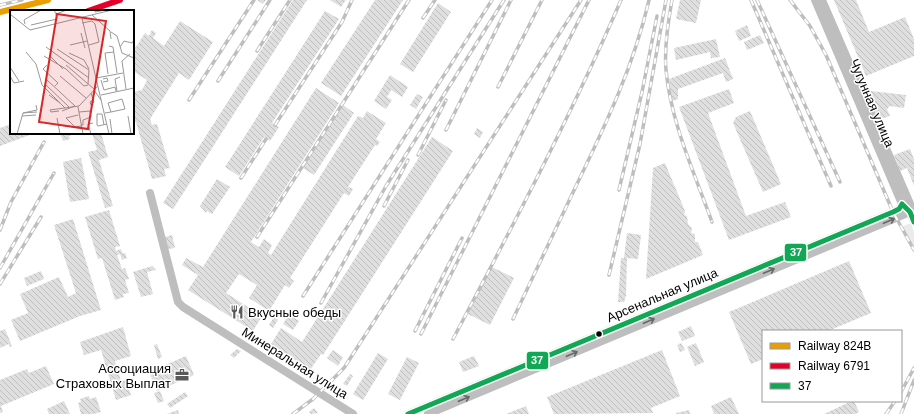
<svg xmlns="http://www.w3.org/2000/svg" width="914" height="414" viewBox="0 0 914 414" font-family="Helvetica,sans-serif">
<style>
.green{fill:#ebebeb}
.building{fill:url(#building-back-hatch)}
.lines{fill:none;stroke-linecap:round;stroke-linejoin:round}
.minor{stroke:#bebebe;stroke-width:8}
.rail-casing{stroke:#bebebe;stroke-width:3.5}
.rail{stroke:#fff;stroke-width:2;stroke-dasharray:6;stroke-linecap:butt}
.bus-1-casing{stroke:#fff;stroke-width:8}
.bus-1{stroke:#10a855;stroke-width:5}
.rail-1-casing{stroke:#fff;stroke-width:9}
.rail-2-casing{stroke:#fff;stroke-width:9}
.rail-1{stroke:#eb9e00;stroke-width:6}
.rail-2{stroke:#e4002b;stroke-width:6}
.oneway{stroke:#686868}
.bus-dot{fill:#000;stroke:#fff;stroke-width:1.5}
.labels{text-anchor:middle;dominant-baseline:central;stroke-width:3;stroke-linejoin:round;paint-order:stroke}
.street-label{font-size:13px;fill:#000;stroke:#fff}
.poi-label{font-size:13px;fill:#000;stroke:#fff;text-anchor:start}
.inset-road{fill:none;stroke:#999;stroke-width:1}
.view{fill:#d62828;fill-opacity:0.15;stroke:#d62828;stroke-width:2}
.inset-edge{fill:none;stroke:#000;stroke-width:2}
.line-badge{stroke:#fff;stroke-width:1.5}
.badge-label{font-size:11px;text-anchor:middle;font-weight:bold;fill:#fff}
</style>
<defs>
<pattern id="building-back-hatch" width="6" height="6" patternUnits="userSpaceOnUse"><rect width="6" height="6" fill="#dfdfdf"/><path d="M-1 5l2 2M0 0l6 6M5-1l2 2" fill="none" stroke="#bebebe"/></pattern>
</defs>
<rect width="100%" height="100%" fill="#fff"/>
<path class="green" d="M908,224H911L914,232V249L902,227Z"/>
<g class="building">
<path d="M257,0H266L263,4Z"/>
<path d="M293,0H307L173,209L163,203Z"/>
<path d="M330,0H346L341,7Z"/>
<path d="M375,0H403L341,96L321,83Z"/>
<path d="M680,0H701L696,23L676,19Z"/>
<path d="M834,0H856L869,32L905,17L914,39V56L866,76Z"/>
<path d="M438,3L451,12L413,72L400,64Z"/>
<path d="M325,11L339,19L272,123L279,127L270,141L264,137L239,176L225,167Z"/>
<path d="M180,21L213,42L189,80L179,73L150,119L152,125L157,124L170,168L164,169L166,176L152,179L136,122H133V92L142,90L147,80L133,71V45L136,47L145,33L149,36L152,30L156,33L153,38L164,46Z"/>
<path d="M747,25L751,36L739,41L735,31Z"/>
<path d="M760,35L764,43L747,50L744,42Z"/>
<path d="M716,39L720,57L711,58L710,52L676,60L674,48Z"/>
<path d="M725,58L733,79L726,82L723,73L678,89V99L672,101L669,79Z"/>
<path d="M390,75L408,87L402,97L391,90L387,97L392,100L386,109L374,101Z"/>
<path d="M316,88L339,103L251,242L259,247L264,239L272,245L268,253L271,255L358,116L363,118L367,111L386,123L376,139L380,142L377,146L375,145L348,187L353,189L349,196L344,193L290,278L294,281L289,288L285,285L269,311L249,298L257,285L239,274L226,293L262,316L253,331L188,290L198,275L182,265L186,258L203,267Z"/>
<path d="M729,89L734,103L708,113L746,216L785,202L791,217L729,240L679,107Z"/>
<path d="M871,91L906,95L904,108L890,106L887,109L890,116L878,120L868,95Z"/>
<path d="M417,94L423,97L416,109L410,105Z"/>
<path d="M343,105L354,113L314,175L303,168Z"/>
<path d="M750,111L781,184L763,192L733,123L736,117Z"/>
<path d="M11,124V133H35L0,146V128Z"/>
<path d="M477,128L483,132L480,138L474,134Z"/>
<path d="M60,133H74V134L69,136L70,139L63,141Z"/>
<path d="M92,133H101L108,157L99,160L113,206L105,208L88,152L97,150Z"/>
<path d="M432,137L453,151L323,355L321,354L310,370L271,344L281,328L302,342Z"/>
<path d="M910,149L914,159V186L907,168L900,171L894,155Z"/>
<path d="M81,158L89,199L70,202L63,162Z"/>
<path d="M665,163L685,211L684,215L687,216L688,224L692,228L691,233L695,234V242H698L703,255L646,279L653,168Z"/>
<path d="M217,179L230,187L212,214L207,211L206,213L200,206Z"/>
<path d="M109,210L120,246L115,247L116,251L121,249L122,253H125L127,258L122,260L120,254L117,255L122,269L125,268L129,279L125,280L129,293L123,294L124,297L115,300L102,258L98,259L85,217Z"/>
<path d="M73,219L101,310L80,316L20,341L11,320L28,313L20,294L59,277L68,297L76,293L54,225Z"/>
<path d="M627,233L641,235L638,259L627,258L626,296L624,302H618L621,258H624Z"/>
<path d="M172,235L175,248L168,249L165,237Z"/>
<path d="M849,261L871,313L828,331H763V359L751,364L729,312Z"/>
<path d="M152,266L156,270L147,272L153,294L141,297L133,272Z"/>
<path d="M492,267L514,278L490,325L468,314Z"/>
<path d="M41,271L44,279L27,286L24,278Z"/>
<path d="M289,314L299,321L293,330L283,324Z"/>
<path d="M274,317L278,320L273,328L269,325Z"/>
<path d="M691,326L695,336L682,341L678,332Z"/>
<path d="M123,327L131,356L115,361L121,381L126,380L131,395L116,400L101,350L84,355L80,342Z"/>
<path d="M5,329L12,346L10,347L9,344L0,348V331Z"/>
<path d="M681,343L685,350L680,352L677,345Z"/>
<path d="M696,343L704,362L695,366L687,347Z"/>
<path d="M157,344L162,357L158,359L154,345Z"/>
<path d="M237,349L241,351L234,358L230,355Z"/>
<path d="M333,350L343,357L338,366L327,358Z"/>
<path d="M662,350L680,396L651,408L653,413L554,414L547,397Z"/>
<path d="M378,353L388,359L363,400L353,394Z"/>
<path d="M186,356L194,375L157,391L149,372Z"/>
<path d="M474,356L479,366L463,372L459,362Z"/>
<path d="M407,357L419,363L400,400L388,394Z"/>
<path d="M46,366L54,384L1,406L3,412L0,413V380L27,369L29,373Z"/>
<path d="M350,374L353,376L347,386L343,384Z"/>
<path d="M160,391L164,401L158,403L154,393Z"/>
<path d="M185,392L188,396L170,408L167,404Z"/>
<path d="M89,396L90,399L96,397L101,412L93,414H81L78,403L81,402L80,399Z"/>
<path d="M731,397L739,414H714L711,406Z"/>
<path d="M64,401L70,414H49L47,409Z"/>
<path d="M852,401H854L859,412L855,414H824Z"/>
<path d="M526,406L529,414H506Z"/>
<path d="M314,408L318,413L311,414L309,412Z"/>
<path d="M178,410L179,414H167Z"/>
<path d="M689,410L690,414H676V413Z"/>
</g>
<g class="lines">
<g class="minor">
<path d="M815,0L902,204L910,212L914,222"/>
<path d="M822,0L911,206L910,212"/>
<path d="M150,193L178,302L183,307L353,414"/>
<path d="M408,414L893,212L899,209L902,204"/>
<path d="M428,414L910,212"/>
</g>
<g class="rail-casing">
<g id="rail">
<path d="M672,0C668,22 664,47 666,70C671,123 694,172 712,222"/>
<path d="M751,0L831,186"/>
<path d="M757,0L840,182"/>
<path d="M790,0L810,26L826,55L893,212L914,250"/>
<path d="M0,5L22,0"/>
<path d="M423,18L435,0"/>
<path d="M257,51L290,0"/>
<path d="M218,81L270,0"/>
<path d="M498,87L542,0"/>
<path d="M189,100L254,0"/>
<path d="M275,125L342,22L352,0"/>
<path d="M446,130L511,0"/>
<path d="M418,155L446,100"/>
<path d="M241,178L266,139"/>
<path d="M619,190L642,92L657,16"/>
<path d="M384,206L408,160"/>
<path d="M0,230L11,202L44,142"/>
<path d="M257,237L409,0"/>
<path d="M0,268L54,173"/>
<path d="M609,275L640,144L666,0"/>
<path d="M0,284L41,217"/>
<path d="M303,296L492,0"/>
<path d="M321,303L386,186L504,0"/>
<path d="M513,319C534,274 556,229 577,184C606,124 634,65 649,0"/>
<path d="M415,331L462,238"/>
<path d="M421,334L589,0"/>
<path d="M453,339C512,227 571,116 621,0"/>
<path d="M901,392L914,368"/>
<path d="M293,414L313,399L344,368L581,0"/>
<path d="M886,414L895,401"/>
<path d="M901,414L914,380"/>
</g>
</g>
<use href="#rail" class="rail"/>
<g class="bus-1-casing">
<path id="bus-1" d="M408,414L893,212L899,209L902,204L910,212L914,222"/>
</g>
<use href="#bus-1" class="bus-1"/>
<g class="rail-1-casing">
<path id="rail-1" d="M0,12L48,0"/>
</g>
<g class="rail-2-casing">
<path id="rail-2" d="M88,11L120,0"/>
</g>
<use href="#rail-1" class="rail-1"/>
<use href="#rail-2" class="rail-2"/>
</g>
<defs><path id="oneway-shaft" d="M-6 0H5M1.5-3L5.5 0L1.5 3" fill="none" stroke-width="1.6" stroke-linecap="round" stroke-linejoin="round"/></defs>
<g class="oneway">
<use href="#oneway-shaft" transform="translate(889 221) rotate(-23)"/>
<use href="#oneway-shaft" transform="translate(769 271) rotate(-23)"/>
<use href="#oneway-shaft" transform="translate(649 321) rotate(-23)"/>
<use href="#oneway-shaft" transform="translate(572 354) rotate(-23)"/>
<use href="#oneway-shaft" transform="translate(464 399) rotate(-23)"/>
</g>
<defs>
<g id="restaurant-bare" transform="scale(1.08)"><path d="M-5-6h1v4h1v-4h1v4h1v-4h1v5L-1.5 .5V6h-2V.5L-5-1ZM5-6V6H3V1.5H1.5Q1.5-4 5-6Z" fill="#595959" stroke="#fff" stroke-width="2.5" paint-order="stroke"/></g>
<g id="office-bare" transform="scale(1.08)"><path d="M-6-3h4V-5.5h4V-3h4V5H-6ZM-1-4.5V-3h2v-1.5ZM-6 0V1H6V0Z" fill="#595959" stroke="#fff" stroke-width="2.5" paint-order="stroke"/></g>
</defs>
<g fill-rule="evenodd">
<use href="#restaurant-bare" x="237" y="312"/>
<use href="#office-bare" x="182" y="375"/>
</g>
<circle class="bus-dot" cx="599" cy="334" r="3.5"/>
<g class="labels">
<g class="street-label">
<text transform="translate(872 103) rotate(67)">Чугунная улица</text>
<text transform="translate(662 295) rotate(-23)">Арсенальная улица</text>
<text transform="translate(295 363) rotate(32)">Минеральная улица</text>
</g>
<g class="poi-label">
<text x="248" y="312">Вкусные обеды</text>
<text x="171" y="368" text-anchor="end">Ассоциация<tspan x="171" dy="15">Страховых Выплат</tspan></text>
</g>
</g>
<g transform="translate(10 10)">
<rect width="124" height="124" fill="#fff"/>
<path class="inset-road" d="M44,0L46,4L57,0M85,0V2L95,0M0,4L20,20L102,0M82,5L100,21L101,29M72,8L99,124M72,13L82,11L85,14L89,32L79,35M15,14L14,10L31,0M21,15L47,9L46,4M101,22L107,26L112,43L124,48M71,23L75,38M60,35L77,31M99,36L103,37L107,63M36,37L79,68M110,37L114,31L122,33L124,30M47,39L79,60L78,74M16,42L26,54L32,75L55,98M59,43L74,50L79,59M34,46L56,59L74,76L78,75M40,46L53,59M37,55L33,59L48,73L45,76M56,55L84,79M0,57L9,71M98,64L95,43L104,42M0,66L4,73L14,71M50,66L76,88M86,68L113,63M93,69L97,68L98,71L93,72M37,70L65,96L52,101M91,70L94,80L105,77L106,81M35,74L59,97M116,79L112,51L120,44M84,80L91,90M107,81L105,69L110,67M81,83L84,92L81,95L80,92L83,90M39,85L50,93M91,85L124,78M68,97L73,124M49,101L41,102L40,100L69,96L88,76M69,102L80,101L81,107L73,110V115H71M13,103L27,102M95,103L101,102L98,93L112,89L115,99L101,102M68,105L56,108L65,117L71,116M12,106L26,105M118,106L121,124M47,108L50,124M100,109L102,124M94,115L92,104H87V115L88,116L97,114M7,124L13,103L27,100L26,95M81,124L78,114L83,113"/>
<path class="view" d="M47,4L96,11L78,119L29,112Z"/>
<rect width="124" height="124" class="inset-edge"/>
</g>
<g class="line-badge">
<rect x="784" y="243" width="23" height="19" rx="4" fill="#10a855"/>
<rect x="526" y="351" width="23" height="19" rx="4" fill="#10a855"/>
</g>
<g class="badge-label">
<text x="796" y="256">37</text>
<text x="537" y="364">37</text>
</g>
<rect x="762" y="330" width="140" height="72" fill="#ffffff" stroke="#999999"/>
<rect x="770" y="343" width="20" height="6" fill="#eb9e00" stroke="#999999"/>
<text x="798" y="350" font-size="12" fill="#000000">Railway 824В</text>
<rect x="770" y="363" width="20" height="6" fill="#e4002b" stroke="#999999"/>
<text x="798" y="370" font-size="12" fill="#000000">Railway 6791</text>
<rect x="770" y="383" width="20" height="6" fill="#10a855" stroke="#999999"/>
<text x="798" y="390" font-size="12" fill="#000000">37</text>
</svg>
